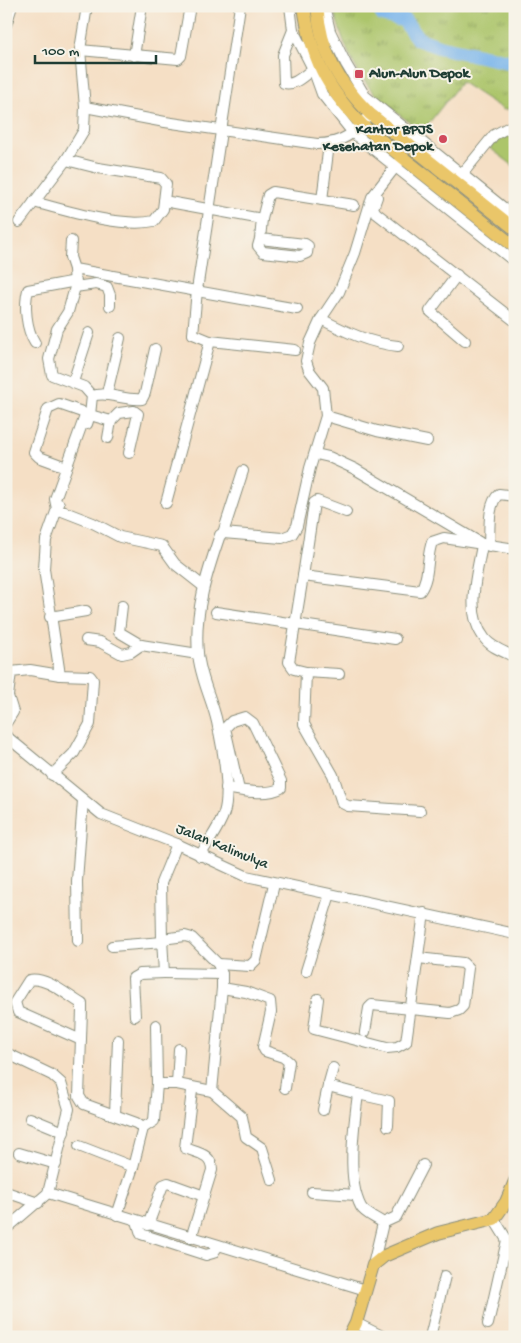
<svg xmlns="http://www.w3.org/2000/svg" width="521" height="1343" viewBox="0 0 521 1343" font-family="'Gochi Hand',sans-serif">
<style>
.grass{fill:#acc56a;stroke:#66814f}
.park{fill:url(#park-tufts);stroke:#66814f}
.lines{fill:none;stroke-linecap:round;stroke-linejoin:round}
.river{stroke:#7ab5eb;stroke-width:15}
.minor-casing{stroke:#8a8e7c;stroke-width:12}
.major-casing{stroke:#8a8e7c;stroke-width:14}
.minor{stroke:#fff;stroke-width:10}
.major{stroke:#eac669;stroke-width:12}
.poi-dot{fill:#d1495b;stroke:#f7f3e8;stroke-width:2}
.labels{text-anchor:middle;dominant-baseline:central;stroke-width:4;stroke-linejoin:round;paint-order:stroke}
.poi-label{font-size:15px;font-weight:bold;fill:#1f3d34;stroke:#f7f3e8;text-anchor:start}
.street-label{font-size:15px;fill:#1f3d34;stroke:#f7f3e8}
</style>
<defs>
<pattern id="park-tufts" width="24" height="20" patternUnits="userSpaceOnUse" patternTransform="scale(1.25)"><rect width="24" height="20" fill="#acc56a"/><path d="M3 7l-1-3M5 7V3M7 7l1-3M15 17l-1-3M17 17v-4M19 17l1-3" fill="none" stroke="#8ba158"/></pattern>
</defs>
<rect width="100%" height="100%" fill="#f7f3e8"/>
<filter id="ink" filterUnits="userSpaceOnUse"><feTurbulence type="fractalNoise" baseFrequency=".02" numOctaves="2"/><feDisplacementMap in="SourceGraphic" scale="10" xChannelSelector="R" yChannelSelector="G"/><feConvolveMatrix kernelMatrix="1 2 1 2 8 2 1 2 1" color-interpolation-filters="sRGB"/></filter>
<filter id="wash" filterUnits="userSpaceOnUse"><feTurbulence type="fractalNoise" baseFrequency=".0096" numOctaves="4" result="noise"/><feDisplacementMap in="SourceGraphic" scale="20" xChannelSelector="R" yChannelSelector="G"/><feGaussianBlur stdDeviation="1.12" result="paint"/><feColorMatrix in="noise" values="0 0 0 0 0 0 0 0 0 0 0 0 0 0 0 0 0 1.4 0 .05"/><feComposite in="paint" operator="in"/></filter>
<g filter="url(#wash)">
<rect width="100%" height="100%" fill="#f5dfc5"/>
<path class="grass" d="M515,127V167L490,148L496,138Z"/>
<path class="park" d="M333,6H515V108L504,110L461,82L422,132C407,119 387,108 374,93C353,71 340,35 333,6Z"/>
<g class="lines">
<path class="river" d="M378,6L383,15L404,20L418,39L440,47L515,63"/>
</g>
</g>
<g filter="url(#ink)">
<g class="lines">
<g class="minor-casing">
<g id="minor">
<path d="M240,6L197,290L193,334L210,341L295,350"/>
<path d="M290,6L293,30L313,69L322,94L353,133L515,262"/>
<path d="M324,6L330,31L346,64L365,96L515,217"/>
<path d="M6,25L12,6"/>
<path d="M293,30L283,55L284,83C295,86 304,75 313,69"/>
<path d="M80,50L178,59L181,56L190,6"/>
<path d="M134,56L142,6"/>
<path d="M85,107L165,122L317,144C342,144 355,133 370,114"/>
<path d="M66,160L98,168L161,178L166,184L164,201L262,219L260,239L305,244L308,246L307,253L300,256L263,252L258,246L260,239"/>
<path d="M459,178L494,135L515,124"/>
<path d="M377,197L373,208L376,213L515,321"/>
<path d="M322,200L329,144"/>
<path d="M34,202C67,211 122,228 154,221L163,209L164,201"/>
<path d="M262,219L268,195L273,192L354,205"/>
<path d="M19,222L66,160L84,130L85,107L80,50L87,6"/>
<path d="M71,241L70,257L74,269L297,309"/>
<path d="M74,269L75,287L68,312L57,329L49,359L52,375L84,387L92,396L90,415L87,424"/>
<path d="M457,275L430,311L465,341"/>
<path d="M75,287L96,284L107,287L110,295V306"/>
<path d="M321,319C346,332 369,343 398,346"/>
<path d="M35,343C26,329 24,305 28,290L76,281"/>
<path d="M73,382L89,333"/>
<path d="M107,393L120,338"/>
<path d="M92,396C109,391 124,401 142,399L145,393L155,349"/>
<path d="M90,415L111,421L119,413L134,411L138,414L129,453"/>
<path d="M326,416L377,431L427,441"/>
<path d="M108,438L111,421"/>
<path d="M316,454L329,457L355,469L479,542"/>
<path d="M166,503L210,341"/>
<path d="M59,504L57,509L93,523L120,537L162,546L175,564L203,586"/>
<path d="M223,533L243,471"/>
<path d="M482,545C477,575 464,613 485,639C492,648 505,652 515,657"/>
<path d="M489,546C490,531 487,504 499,494L515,496"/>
<path d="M303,576L314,503L317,501L346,512"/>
<path d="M122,606L119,632L141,645L198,654"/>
<path d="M216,612L395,639"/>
<path d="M50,617L86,611"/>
<path d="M86,640L100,642L122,654L131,652L141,645"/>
<path d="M306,672L339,674"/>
<path d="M6,723L13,712L8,696L11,672L30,670L60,675"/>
<path d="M6,736L101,814L177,844L246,876L515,934"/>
<path d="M52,775L74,753L90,724L93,680L90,676L60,675L44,569L46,540L57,509L55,499L85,416L82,412L59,404L48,409L34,452L39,457L66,467"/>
<path d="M226,788C241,791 268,796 281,788V781L253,723L245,717L232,721L225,728L239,790"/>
<path d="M420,811L348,806L342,803L333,775L304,724L306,672L294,669L289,662L303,576L420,591C430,577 426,558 432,542L444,538L515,549"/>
<path d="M177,844L161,883L162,939L185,936L192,938L218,964L222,974V988L246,992L270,1001L271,1012L263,1047L265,1051L283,1057L289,1062L285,1088"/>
<path d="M200,856C207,843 220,827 224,813C231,791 222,745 217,722C212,699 200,678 198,653C194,612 207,573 220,535L223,533L282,538L292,534L297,526L310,468L326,416L323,388L309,370L306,361L310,343L321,319L339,292L355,253L372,197L403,157"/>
<path d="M78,941L77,881L83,800"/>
<path d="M112,946L163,942"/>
<path d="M218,964L250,966L256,960L274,884"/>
<path d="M306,971L330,894"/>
<path d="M164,973L222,974"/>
<path d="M318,999L314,1029L387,1048L397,1047L406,1042L424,913"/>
<path d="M135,1016L133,978L140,974L164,973L162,939"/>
<path d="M365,1032L369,1008L372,1005L450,1013L459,1010L463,1006L468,968L463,963L418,958"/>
<path d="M81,1040L18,1012L15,1002L29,980C46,976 68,996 82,1004V1010L79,1096L84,1104L136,1123L143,1128L133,1167"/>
<path d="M6,1053L52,1075L61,1083L69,1109L48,1193L6,1229"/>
<path d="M333,1068L328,1086L358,1094C354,1125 346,1179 361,1207C365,1214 377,1218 383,1223"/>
<path d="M157,1084H177L212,1091L242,1117L246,1137L262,1148L272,1180"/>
<path d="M177,1084L179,1049"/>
<path d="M212,1091L222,988"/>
<path d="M358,1094L389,1101L388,1126"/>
<path d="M323,1110L328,1086"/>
<path d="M115,1114L118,1040"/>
<path d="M30,1118L64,1132"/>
<path d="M143,1128L154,1121L157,1084L156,1025"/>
<path d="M79,1146L133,1167L117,1215"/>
<path d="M19,1153L56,1164"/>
<path d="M6,1192L38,1203"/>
<path d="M312,1192L356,1195"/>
<path d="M48,1193L366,1290"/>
<path d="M494,1219L507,1240L515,1242"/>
<path d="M137,1221L141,1234L206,1255L213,1253L218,1246"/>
<path d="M383,1223L396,1217L423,1165"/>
<path d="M148,1225L163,1185L168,1183L204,1196"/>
<path d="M191,1238L212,1170C212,1154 198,1153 185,1148L192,1091"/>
<path d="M373,1265L383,1223"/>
<path d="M356,1323L384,1337"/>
<path d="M488,1324L507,1240"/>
<path d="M430,1337L445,1276"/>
</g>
</g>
<g class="major-casing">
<g id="major">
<path d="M304,6C311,58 326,87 362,125L515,247"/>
<path d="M317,6C321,53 337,81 370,114L515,229"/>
<path d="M349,1337L356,1323L373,1265L384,1256L438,1233L494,1219L506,1202L515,1181"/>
</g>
</g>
<use href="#minor" class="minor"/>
<use href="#major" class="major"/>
</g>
</g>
<g class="poi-dot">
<rect x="354" y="69" width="10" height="10" rx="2.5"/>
<circle cx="443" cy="139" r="5"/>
</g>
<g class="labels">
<g class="poi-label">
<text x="369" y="74">Alun-Alun Depok</text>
<text x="433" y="130" text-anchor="end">Kantor BPJS<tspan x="433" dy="17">Kesehatan Depok</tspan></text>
</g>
<g class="street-label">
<text transform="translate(222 847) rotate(22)">Jalan Kalimulya</text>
</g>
</g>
<rect width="521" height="1343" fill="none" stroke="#f7f3e8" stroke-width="25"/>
<path d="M35 55v8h121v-8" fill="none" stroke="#1f3d34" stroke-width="2.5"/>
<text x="42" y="55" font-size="15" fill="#1f3d34" stroke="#f7f3e8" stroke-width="4" paint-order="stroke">100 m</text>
</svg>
